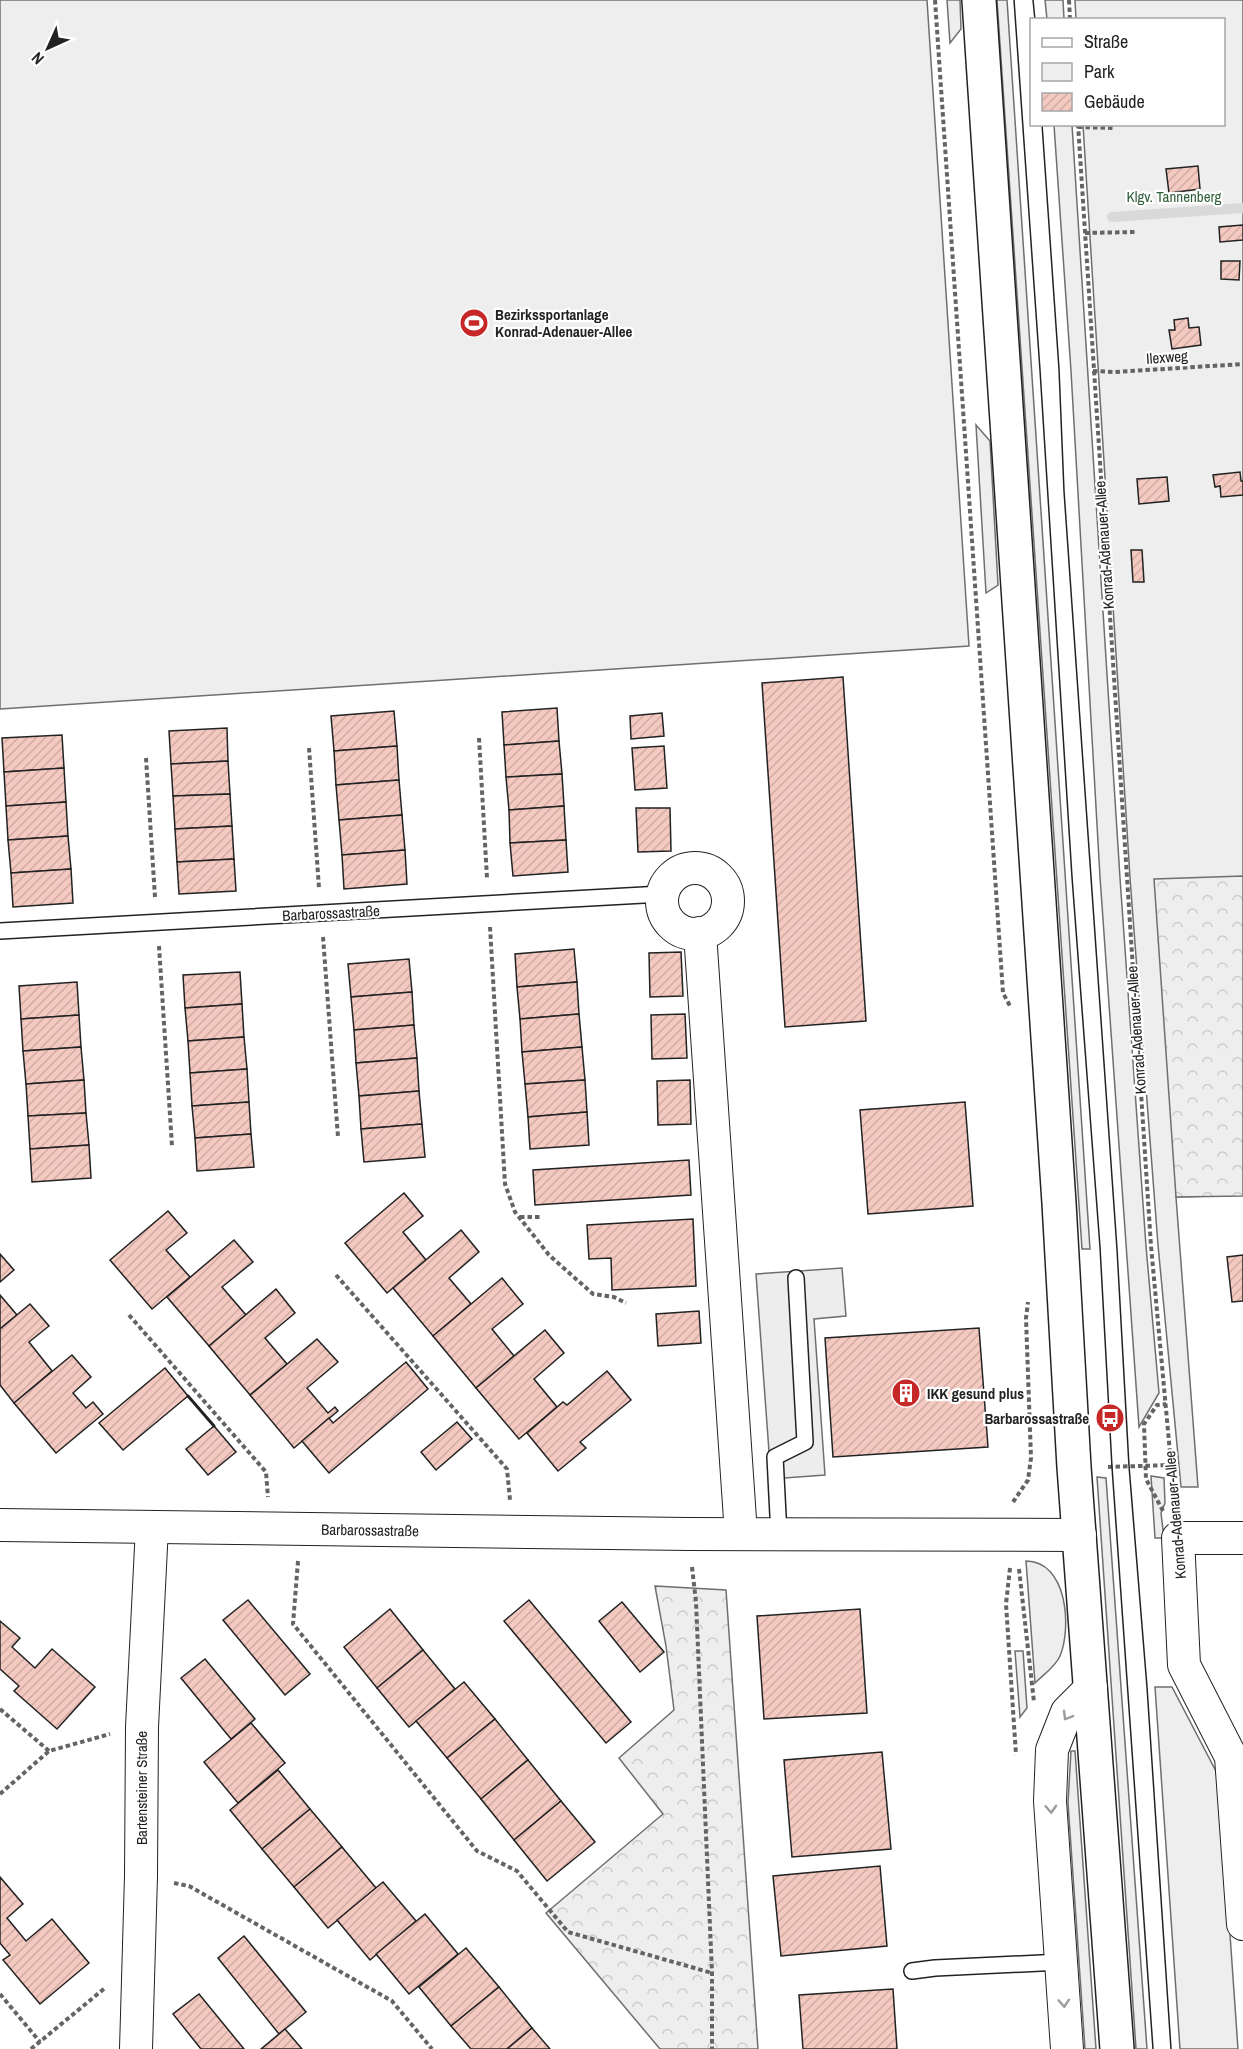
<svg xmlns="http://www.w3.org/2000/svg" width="1243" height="2049" viewBox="0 0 1243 2049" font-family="'Archivo Narrow',sans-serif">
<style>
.green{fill:#eee;stroke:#6f6f6f;stroke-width:1.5}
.forest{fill:url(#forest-crowns);stroke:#6f6f6f;stroke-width:1.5}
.parking{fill:#ededed;stroke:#6f6f6f;stroke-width:1.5}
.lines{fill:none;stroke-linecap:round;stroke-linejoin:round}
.stream{stroke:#d9d9d9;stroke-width:10}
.building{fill:url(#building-hatch);stroke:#222;stroke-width:1.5}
.service-casing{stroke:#222;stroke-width:18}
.minor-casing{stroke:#222;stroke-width:34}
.secondary-casing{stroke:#222;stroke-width:36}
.path{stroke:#646464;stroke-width:4;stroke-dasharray:4.5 3;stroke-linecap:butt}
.service{stroke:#fff;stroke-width:15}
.minor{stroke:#fff;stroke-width:32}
.secondary{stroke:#fff;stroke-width:33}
.tram{stroke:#222;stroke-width:1.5}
.wall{stroke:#222;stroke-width:3}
.oneway{stroke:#9c9c9c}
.labels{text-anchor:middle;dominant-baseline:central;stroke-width:4.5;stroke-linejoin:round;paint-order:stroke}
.park-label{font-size:15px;fill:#2f5e38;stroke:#fff}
.poi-label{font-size:15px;font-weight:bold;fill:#222;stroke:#fff;text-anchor:start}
.street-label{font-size:15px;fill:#222;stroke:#fff}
</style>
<defs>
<pattern id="forest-crowns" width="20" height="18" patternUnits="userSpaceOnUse" patternTransform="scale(1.5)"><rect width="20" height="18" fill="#eee"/><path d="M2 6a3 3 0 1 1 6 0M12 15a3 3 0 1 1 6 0" fill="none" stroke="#ccc"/></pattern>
<pattern id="building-hatch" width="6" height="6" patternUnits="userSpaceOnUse" patternTransform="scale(1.5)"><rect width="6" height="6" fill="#f3c9c0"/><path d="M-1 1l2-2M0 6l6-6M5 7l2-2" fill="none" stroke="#d0aca5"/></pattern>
</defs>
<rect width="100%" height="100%" fill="#fff"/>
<g class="green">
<path d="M0,0H927L969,646L0,709Z"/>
<path d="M947,0H960L961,29L950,43Z"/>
<path d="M997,0H1007L1090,1249H1082Z"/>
<path d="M1045,0H1063L1064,19H1047Z"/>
<path d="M1075,0H1243V1195L1176,1197L1198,1487H1181L1158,1245L1130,878L1083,125L1224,124V20L1076,19Z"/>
<path d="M1054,125H1072L1120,878L1146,1246L1159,1393L1139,1427L1100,877L1071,371Z"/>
<path d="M976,425L990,441L998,585L986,593Z"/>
<path d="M1151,1476L1164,1478L1165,1503L1161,1513L1164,1538H1155Z"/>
<path d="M1097,1477L1106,1478L1147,2049H1136Z"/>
<path d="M1026,1561C1067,1561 1072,1627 1060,1656C1056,1666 1043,1675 1035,1683Z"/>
<path d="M1015,1651H1023L1027,1708L1020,1717Z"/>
<path d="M1155,1687H1172L1219,1777L1238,2049H1180Z"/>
<path d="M1071,1751H1075L1096,2049H1085L1068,1803Z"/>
</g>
<g class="forest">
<path d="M1243,876V1196L1176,1197L1154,879Z"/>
<path d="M655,1586L726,1590L758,2049H660L546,1913L663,1814L619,1758L674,1710L666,1646Z"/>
</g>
<path class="parking" d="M842,1268L846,1316L814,1319L825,1475L771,1479L756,1274Z"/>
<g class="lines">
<path class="stream" d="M1112,217L1243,208"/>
</g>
<g class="building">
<path d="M1198,166L1200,189L1169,193L1166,169Z"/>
<path d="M1243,225V240L1220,242L1219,227Z"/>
<path d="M1221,261H1240L1239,280L1221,279Z"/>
<path d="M1188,318L1189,328L1199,327L1201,345L1172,349L1169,330H1175L1174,320Z"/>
<path d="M1240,472L1241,481H1243V495L1221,497L1220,486L1215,487L1213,475Z"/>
<path d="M1167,477L1169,501L1139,504L1137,479Z"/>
<path d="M1131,550H1142L1144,582H1133Z"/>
<path d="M843,677L866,1021L785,1027L762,683Z"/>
<path d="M557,708L559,741L504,745L502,712Z"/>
<path d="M394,711L397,746L334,751L331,716Z"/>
<path d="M662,713L664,736L631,739L630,716Z"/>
<path d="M227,728L228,761L171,764L169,731Z"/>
<path d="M62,735L64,768L4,772L2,738Z"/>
<path d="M559,741L562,774L506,777L504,745Z"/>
<path d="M397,746L399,780L336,785L334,751Z"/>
<path d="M664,746L667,788L635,790L632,748Z"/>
<path d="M228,761L230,794L173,796L171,764Z"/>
<path d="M64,768L66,802L6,806L4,772Z"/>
<path d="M562,774L564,806L509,810L506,777Z"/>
<path d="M399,780L402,815L339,820L336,785Z"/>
<path d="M230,794L232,826L175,829L173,796Z"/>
<path d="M66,802L68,836L8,840L6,806Z"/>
<path d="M564,806L566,840L510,843L509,810Z"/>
<path d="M636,808H670L671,851L638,852Z"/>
<path d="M402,815L405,850L342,855L339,820Z"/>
<path d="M232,826L234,859L177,862L175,829Z"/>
<path d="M68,836L71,869L11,873L8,840Z"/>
<path d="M566,840L568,872L513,876L510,843Z"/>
<path d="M405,850L407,884L344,889L342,855Z"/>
<path d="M234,859L236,891L179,894L177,862Z"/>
<path d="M71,869L73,903L13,907L11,873Z"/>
<path d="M574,949L577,982L517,987L515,954Z"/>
<path d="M681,952L683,996L650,997L649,953Z"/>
<path d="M409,959L412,992L351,997L348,964Z"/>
<path d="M240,972L242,1004L185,1008L183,975Z"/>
<path d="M77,982L79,1015L21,1019L19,986Z"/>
<path d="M577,982L579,1014L520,1019L517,987Z"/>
<path d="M412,992L414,1025L354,1030L351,997Z"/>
<path d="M242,1004L244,1037L188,1041L185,1008Z"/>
<path d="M579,1014L582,1047L522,1052L520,1019Z"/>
<path d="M685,1014L687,1058L652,1059L651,1015Z"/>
<path d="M79,1015L81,1047L23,1051L21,1019Z"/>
<path d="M414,1025L417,1058L356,1063L354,1030Z"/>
<path d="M244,1037L247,1069L190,1073L188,1041Z"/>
<path d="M81,1047L84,1080L26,1084L23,1051Z"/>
<path d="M582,1047L585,1080L525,1084L522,1052Z"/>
<path d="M417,1058L419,1091L359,1096L356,1063Z"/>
<path d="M247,1069L249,1102L192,1106L190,1073Z"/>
<path d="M84,1080L86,1113L28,1116L26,1084Z"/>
<path d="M585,1080L587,1112L528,1117L525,1084Z"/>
<path d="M690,1080L691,1124L658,1125L657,1081Z"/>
<path d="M419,1091L422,1124L361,1129L359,1096Z"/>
<path d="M249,1102L251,1134L195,1138L192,1106Z"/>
<path d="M965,1102L973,1206L868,1214L860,1110Z"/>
<path d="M587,1112L589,1145L530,1149L528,1117Z"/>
<path d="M86,1113L89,1145L30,1149L28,1116Z"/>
<path d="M422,1124L425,1157L364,1162L361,1129Z"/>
<path d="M251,1134L254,1167L197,1171L195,1138Z"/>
<path d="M89,1145L91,1178L32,1182L30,1149Z"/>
<path d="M689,1160L691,1195L535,1205L533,1170Z"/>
<path d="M404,1193L423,1216L403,1232L426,1260L387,1293L345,1243Z"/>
<path d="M168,1211L187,1233L166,1250L190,1277L152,1309L110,1260Z"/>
<path d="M693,1219L696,1286L612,1290L611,1258L589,1259L587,1225Z"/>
<path d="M461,1230L479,1252L449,1278L471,1304L433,1336L393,1288Z"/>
<path d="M234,1240L253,1262L222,1287L246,1315L209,1346L167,1297Z"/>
<path d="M0,1254L14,1270L0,1282Z"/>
<path d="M1243,1255V1301L1232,1302L1227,1257Z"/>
<path d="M502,1278L523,1304L492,1329L514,1356L476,1388L433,1336Z"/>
<path d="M276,1289L295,1313L265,1338L287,1364L250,1395L209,1346Z"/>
<path d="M0,1295L17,1315L0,1329Z"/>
<path d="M30,1304L49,1326L29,1342L52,1371L14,1403L0,1385V1329Z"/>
<path d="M699,1311L701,1343L658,1346L656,1314Z"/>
<path d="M979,1328L988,1447L833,1457L825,1338Z"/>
<path d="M545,1330L564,1353L534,1379L557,1407L519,1439L476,1388Z"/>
<path d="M317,1339L338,1362L307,1388L328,1413L335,1407L338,1411L294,1448L250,1395Z"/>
<path d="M72,1355L91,1377L73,1393L86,1408L93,1402L103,1414L56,1453L14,1403Z"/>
<path d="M406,1362L428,1389L329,1473L302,1441L329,1418L333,1423Z"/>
<path d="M165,1368L188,1396L123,1450L99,1423Z"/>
<path d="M607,1371L631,1400L580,1442L586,1448L558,1471L527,1433L563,1402L567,1405Z"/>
<path d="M457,1422L472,1439L436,1470L421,1452Z"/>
<path d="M214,1426L236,1452L208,1475L186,1449Z"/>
<path d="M248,1600L310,1674L285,1695L223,1620Z"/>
<path d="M529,1600L631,1722L606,1743L504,1621Z"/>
<path d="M622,1602L664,1652L640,1672L599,1621Z"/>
<path d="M390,1609L423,1650L377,1688L344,1647Z"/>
<path d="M860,1609L867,1713L764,1719L757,1616Z"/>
<path d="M0,1621L20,1638L12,1647L35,1668L52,1649L95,1687L57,1729L14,1691L19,1686L0,1669Z"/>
<path d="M423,1650L455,1689L409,1727L377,1688Z"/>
<path d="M205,1659L255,1719L231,1739L181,1678Z"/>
<path d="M464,1682L495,1719L447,1758L416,1721Z"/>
<path d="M495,1719L528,1760L481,1799L447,1758Z"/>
<path d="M251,1723L285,1763L238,1803L204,1762Z"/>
<path d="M882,1752L891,1849L792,1857L784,1760Z"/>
<path d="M528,1760L561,1801L514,1840L481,1799Z"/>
<path d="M278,1770L310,1809L262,1849L230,1810Z"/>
<path d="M561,1801L595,1842L547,1881L514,1840Z"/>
<path d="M310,1809L342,1847L294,1887L262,1849Z"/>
<path d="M342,1847L376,1888L328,1928L294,1887Z"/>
<path d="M880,1866L887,1946L781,1956L773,1876Z"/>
<path d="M0,1877L23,1904L7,1918L26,1941L52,1919L89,1963L40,2004L3,1960L10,1955L0,1943Z"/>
<path d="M383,1882L416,1921L370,1960L337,1920Z"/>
<path d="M425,1914L458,1954L409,1994L376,1954Z"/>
<path d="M244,1936L306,2012L279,2034L218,1958Z"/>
<path d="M466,1948L499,1987L451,2026L419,1987Z"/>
<path d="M499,1987L532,2028L507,2049H471L451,2026Z"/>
<path d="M893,1989L897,2049H803L799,1995Z"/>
<path d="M199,1994L244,2049H201L173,2014Z"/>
<path d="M532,2028L550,2049H507Z"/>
<path d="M285,2029L302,2049H261Z"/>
</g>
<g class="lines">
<g class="service-casing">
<g id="service">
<path d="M0,931L662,894"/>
<path d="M779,1535L775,1457L805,1442L796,1278"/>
<path d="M912,1971L935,1968L1061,1962"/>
</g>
</g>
<g class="minor-casing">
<g id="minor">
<circle cx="695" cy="901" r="33"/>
<path d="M700,933L741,1534"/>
<path d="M0,1525L689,1534L1080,1535"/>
<path d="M1243,1538H1178L1184,1665L1231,1757L1243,1924"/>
<path d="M136,2049L141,1876L142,1727L152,1527"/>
<path d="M1067,2049L1050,1801L1052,1750L1067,1712L1091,1688"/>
</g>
</g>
<g class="secondary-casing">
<path id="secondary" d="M979,0L1059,1203L1074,1467L1117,2049"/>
</g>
<g class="path">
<path d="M935,0L1003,993L1010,1006"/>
<path d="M1069,0L1070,20"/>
<path d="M1078,124L1151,1246L1175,1507"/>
<path d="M1078,127L1114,128"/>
<path d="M1085,233L1136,232"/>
<path d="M1093,371L1115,372L1243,364"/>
<path d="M479,738L487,878"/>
<path d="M309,748L319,888"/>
<path d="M146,758L155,897"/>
<path d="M490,927L505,1184L515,1212L549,1255L593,1294L614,1297L626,1303"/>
<path d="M323,937L338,1137"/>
<path d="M159,946L172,1146"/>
<path d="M520,1217H542"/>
<path d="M336,1275L507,1469L510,1500"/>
<path d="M129,1315L266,1472L268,1497"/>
<path d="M1108,1467L1170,1465"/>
<path d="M1013,1502L1028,1480L1031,1458L1026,1318L1028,1302"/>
<path d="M1163,1511L1146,1479L1144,1424L1157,1405L1166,1404"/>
<path d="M298,1561L293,1624L477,1851L517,1871L568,1932L712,1973"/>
<path d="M692,1567L696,1602L712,1973V2049"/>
<path d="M1010,1568L1006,1604L1016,1755"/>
<path d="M1019,1569L1034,1702"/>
<path d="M0,1709L49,1751"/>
<path d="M0,1794L49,1751L110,1734"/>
<path d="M174,1883L189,1886L392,2001L432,2049"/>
<path d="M0,1994L40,2042"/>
<path d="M31,2049L105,1988"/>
</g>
<use href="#service" class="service"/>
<use href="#minor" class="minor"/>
<use href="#secondary" class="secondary"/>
<g class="tram">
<path d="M1014,0L1040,370L1072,877L1100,1247L1112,1467L1153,2049"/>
<path d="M1033,0L1035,20"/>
<path d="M1042,124L1059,369L1064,491L1117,1249L1129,1466L1147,1687L1171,2049"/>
</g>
<path class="wall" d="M188,1396L214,1426"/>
</g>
<defs><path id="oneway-chevron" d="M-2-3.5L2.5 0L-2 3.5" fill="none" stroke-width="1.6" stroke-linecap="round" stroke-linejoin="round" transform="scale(1.5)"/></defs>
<g class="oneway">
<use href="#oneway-chevron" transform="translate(1067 1716) rotate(120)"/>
<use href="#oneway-chevron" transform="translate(1051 1809) rotate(87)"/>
<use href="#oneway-chevron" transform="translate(1064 2003) rotate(86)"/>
</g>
<defs>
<g id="stadium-disc" transform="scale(1.5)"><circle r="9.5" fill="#c62828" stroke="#fff"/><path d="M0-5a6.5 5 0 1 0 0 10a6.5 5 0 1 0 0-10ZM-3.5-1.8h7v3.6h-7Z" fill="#fff"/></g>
<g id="building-disc" transform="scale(1.5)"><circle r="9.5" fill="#c62828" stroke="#fff"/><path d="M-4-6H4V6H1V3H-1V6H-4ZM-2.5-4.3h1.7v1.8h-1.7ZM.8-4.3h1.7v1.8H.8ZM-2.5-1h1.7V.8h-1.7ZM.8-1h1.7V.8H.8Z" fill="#fff"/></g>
<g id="bus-disc" transform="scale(1.5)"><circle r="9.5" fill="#c62828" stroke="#fff"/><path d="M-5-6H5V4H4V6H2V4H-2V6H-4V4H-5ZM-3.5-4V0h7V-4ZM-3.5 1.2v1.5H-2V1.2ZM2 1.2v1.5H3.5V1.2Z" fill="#fff"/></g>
</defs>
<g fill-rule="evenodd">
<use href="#stadium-disc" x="474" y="323"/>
<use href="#building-disc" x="906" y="1393"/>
<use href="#bus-disc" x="1110" y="1418"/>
</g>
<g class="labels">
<g class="park-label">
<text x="1174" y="196">Klgv. Tannenberg</text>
</g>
<g class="poi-label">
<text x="495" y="314">Bezirkssportanlage<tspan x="495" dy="17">Konrad-Adenauer-Allee</tspan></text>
<text x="927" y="1393">IKK gesund plus</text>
<text x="1089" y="1418" text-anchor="end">Barbarossastraße</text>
</g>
<g class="street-label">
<text transform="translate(1167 357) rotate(-4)">Ilexweg</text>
<text transform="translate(1104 545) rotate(-94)">Konrad-Adenauer-Allee</text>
<text transform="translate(331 913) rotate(-3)">Barbarossastraße</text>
<text transform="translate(1136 1030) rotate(-94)">Konrad-Adenauer-Allee</text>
<text transform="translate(1175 1515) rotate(-95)">Konrad-Adenauer-Allee</text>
<text transform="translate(370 1530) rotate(1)">Barbarossastraße</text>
<text transform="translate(141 1788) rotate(-90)">Bartensteiner Straße</text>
</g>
</g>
<rect x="1030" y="18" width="195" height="108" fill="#ffffff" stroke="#a7a7a7" stroke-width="1.5"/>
<rect x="1042" y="38" width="30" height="9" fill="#ffffff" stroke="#a7a7a7" stroke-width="1.5"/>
<text x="1084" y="48" font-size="18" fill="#222222">Straße</text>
<rect x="1042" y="63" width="30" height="18" fill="#eeeeee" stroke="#a7a7a7" stroke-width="1.5"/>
<text x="1084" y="78" font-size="18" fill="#222222">Park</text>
<rect x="1042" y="93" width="30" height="18" fill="url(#building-hatch)" stroke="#a7a7a7" stroke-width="1.5"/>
<text x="1084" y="108" font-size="18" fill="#222222">Gebäude</text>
<g transform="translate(48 48) rotate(225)" stroke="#ffffff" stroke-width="4.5" paint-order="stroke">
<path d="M0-4.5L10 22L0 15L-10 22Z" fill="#222222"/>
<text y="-9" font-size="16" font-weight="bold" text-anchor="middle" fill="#222222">N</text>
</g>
</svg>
